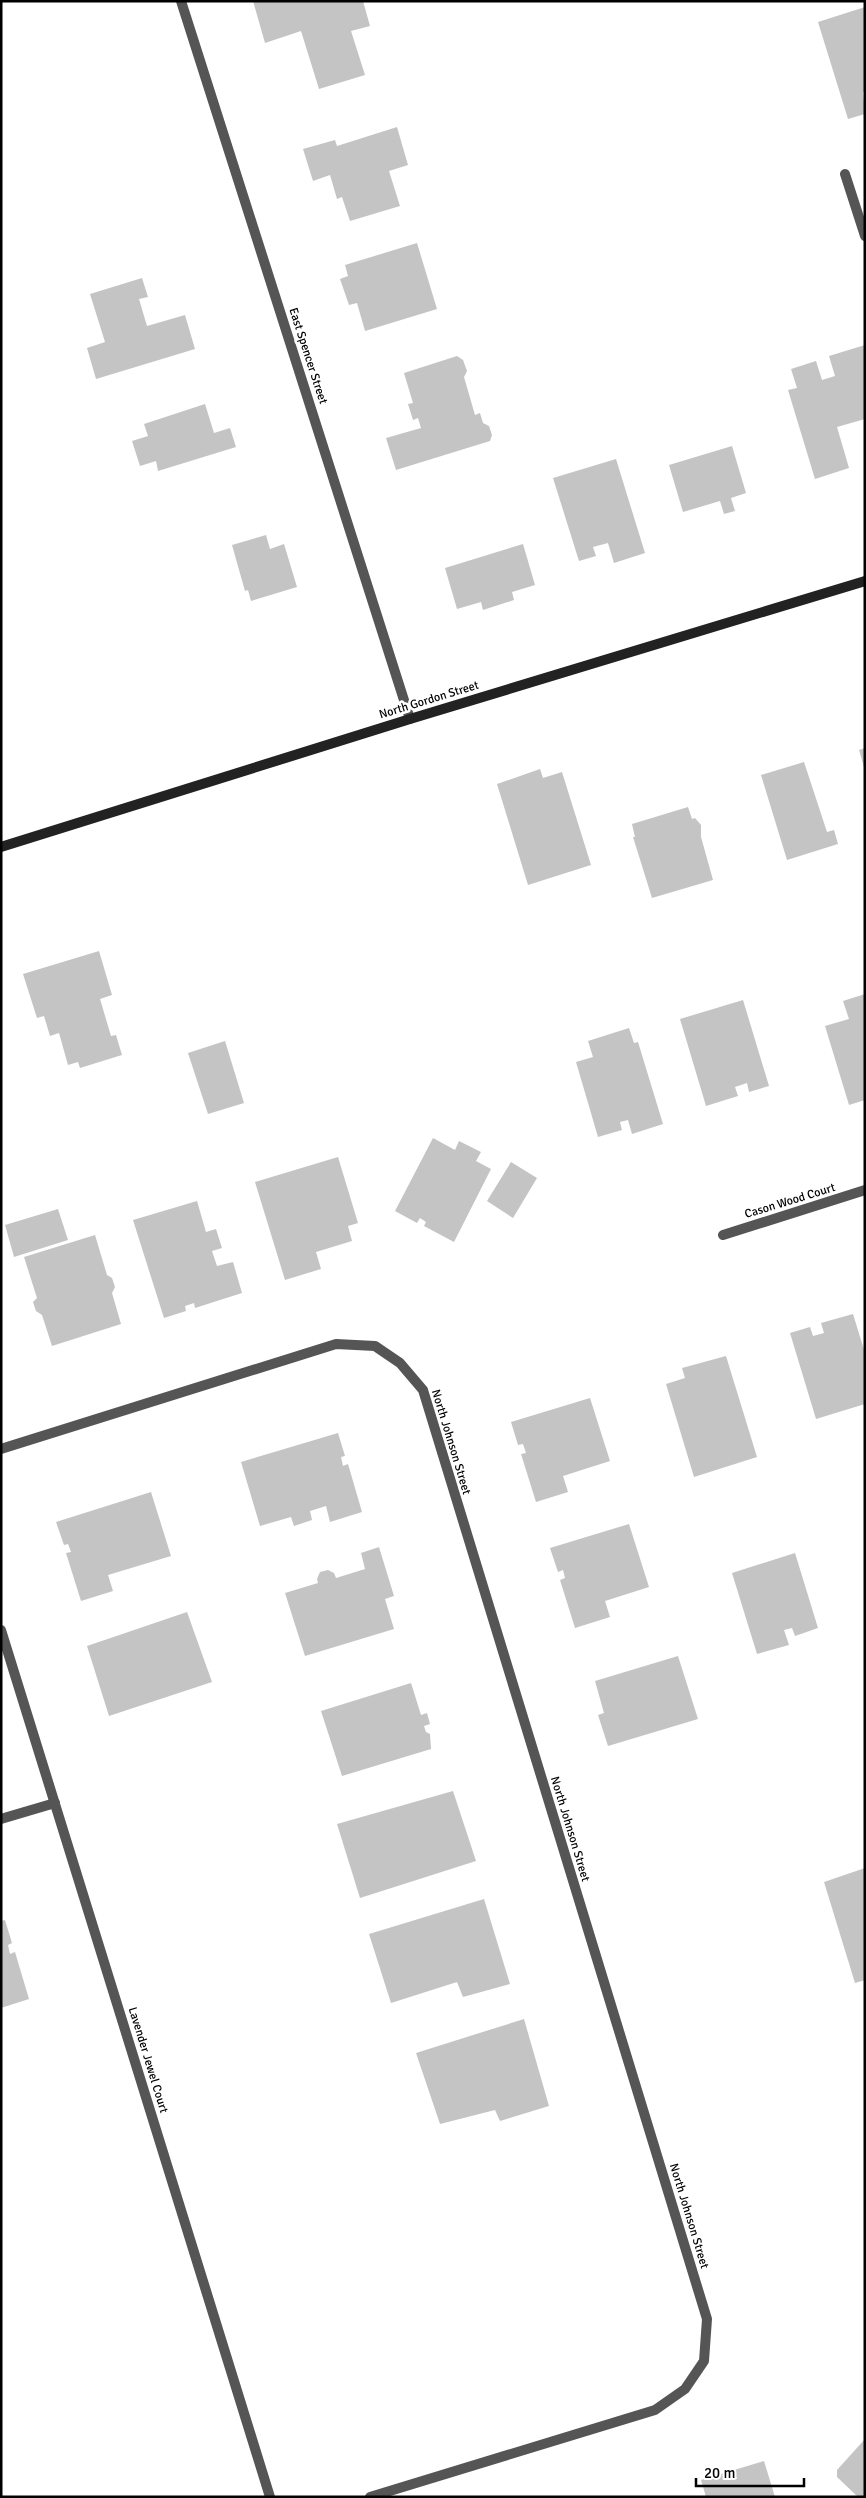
<svg xmlns="http://www.w3.org/2000/svg" width="866" height="2498" viewBox="0 0 866 2498" font-family="Signika,sans-serif">
<style>
.building{fill:#c4c4c4}
.lines{fill:none;stroke-linecap:round;stroke-linejoin:round}
.lane{stroke:#555;stroke-width:10}
.street{stroke:#555;stroke-width:10}
.secondary{stroke:#222;stroke-width:10}
.labels{text-anchor:middle;dominant-baseline:central;stroke-width:5;stroke-linejoin:round;paint-order:stroke}
.street-label{font-size:12px;fill:#000;stroke:#fff}
</style>
<rect width="100%" height="100%" fill="#fff"/>
<g class="building">
<path d="M253,1H363L370,26L351,31L365,75L319,89L301,31L265,43Z"/>
<path d="M865,7V92H863L865,114L848,119L818,22Z"/>
<path d="M397,127L408,165L389,171L400,206L350,221L342,197L337,199L330,175L313,181L303,149L335,140L337,146Z"/>
<path d="M417,243L437,309L365,331L357,303L349,305L340,279L348,276L345,265Z"/>
<path d="M142,278L148,297L139,299L147,326L185,315L195,349L96,379L87,348L105,342L90,294Z"/>
<path d="M865,345V419L837,427L849,468L815,479L788,390L797,388L791,369L816,361L822,380L835,376L829,356Z"/>
<path d="M457,356L463,360L467,371L464,377L475,415L480,413L483,423L489,426L492,435L490,441L396,470L386,438L421,428L418,418L413,420L408,404L413,403L404,373Z"/>
<path d="M205,404L214,433L230,428L236,447L158,471L156,461L140,466L132,441L148,436L144,424Z"/>
<path d="M732,446L746,493L731,498L735,511L724,514L720,501L683,512L669,465Z"/>
<path d="M616,459L645,553L614,563L608,543L593,547L596,556L579,561L553,478Z"/>
<path d="M266,535L270,549L284,544L297,587L251,601L248,590L245,591L232,545Z"/>
<path d="M523,544L535,585L512,592L514,600L483,610L481,602L457,609L445,568Z"/>
<path d="M865,748V767H864L859,750Z"/>
<path d="M804,762L827,832L834,830L838,844L787,860L761,775Z"/>
<path d="M540,769L543,778L562,772L591,865L528,885L497,784Z"/>
<path d="M688,807L692,819L695,818L701,825V837L713,880L652,898L633,837H635L632,824Z"/>
<path d="M99,951L112,995L100,999L111,1036L116,1035L122,1055L80,1068L78,1062L68,1065L59,1033L50,1036L44,1016L37,1018L23,974Z"/>
<path d="M865,994V1100L849,1105L825,1026L849,1019L843,1001Z"/>
<path d="M743,1000L769,1086L749,1092L747,1083L735,1087L738,1096L706,1106L680,1019Z"/>
<path d="M629,1028L634,1043L638,1042L663,1124L632,1134L628,1120L620,1122L622,1130L598,1137L576,1062L593,1057L588,1041Z"/>
<path d="M225,1041L244,1103L208,1114L188,1053Z"/>
<path d="M433,1138L455,1150L459,1141L481,1152L476,1161L491,1169L454,1242L424,1226L426,1222L420,1218L417,1223L395,1211Z"/>
<path d="M338,1157L358,1223L348,1226L352,1241L316,1252L321,1269L285,1280L255,1182Z"/>
<path d="M511,1162L537,1178L513,1218L487,1201Z"/>
<path d="M197,1201L206,1232L216,1229L222,1248L212,1251L217,1266L233,1262L242,1293L195,1308L194,1303L185,1306L186,1311L164,1318L133,1220Z"/>
<path d="M58,1209L68,1240L14,1257L5,1225Z"/>
<path d="M95,1235L107,1275L112,1278L115,1287L112,1293L121,1324L52,1346L42,1315L36,1311L33,1302L37,1298L24,1257Z"/>
<path d="M853,1314L865,1353V1404L816,1419L790,1333L810,1327L813,1336L824,1333L821,1323Z"/>
<path d="M726,1356L757,1457L694,1477L666,1384L685,1378L682,1368Z"/>
<path d="M590,1398L610,1461L563,1476L568,1492L536,1502L521,1454L526,1453L523,1444L518,1445L511,1422Z"/>
<path d="M338,1433L345,1456L341,1457L343,1466L348,1464L362,1512L330,1522L326,1506L310,1511L312,1520L294,1526L291,1517L260,1526L241,1462Z"/>
<path d="M151,1492L171,1556L108,1575L113,1591L81,1601L66,1553L71,1552L68,1544L64,1545L56,1522Z"/>
<path d="M629,1524L649,1587L605,1601L610,1617L575,1628L560,1580L565,1578L563,1570L558,1572L550,1548Z"/>
<path d="M379,1547L394,1596L385,1599L394,1629L305,1656L285,1593L318,1583L317,1579L320,1572L328,1570L334,1573L336,1578L365,1569L361,1553Z"/>
<path d="M795,1553L818,1628L795,1636L792,1628L784,1630L789,1645L757,1654L732,1573Z"/>
<path d="M187,1612L212,1682L109,1716L87,1646Z"/>
<path d="M678,1656L698,1719L608,1746L598,1715L604,1713L595,1681Z"/>
<path d="M411,1683L421,1715L427,1713L430,1724L424,1726L426,1732L430,1734L431,1749L342,1776L321,1711Z"/>
<path d="M453,1791L476,1861L360,1898L337,1824Z"/>
<path d="M865,1868V1980L855,1983L824,1882Z"/>
<path d="M484,1899L510,1984L463,1997L457,1982L391,2003L369,1934Z"/>
<path d="M5,1920L12,1943L8,1945L10,1954L15,1952L29,1999L1,2008V1921Z"/>
<path d="M524,2019L549,2106L500,2121L495,2110L440,2124L416,2053Z"/>
<path d="M865,2439V2497H858L837,2477V2470Z"/>
<path d="M764,2461L775,2497H706L701,2480Z"/>
</g>
<g class="lines">
<path class="lane" d="M845,174L865,236"/>
<g class="street">
<path d="M181,1L410,719"/>
<path d="M723,1235L865,1190"/>
<path d="M1,1449L336,1344L375,1346L400,1363L423,1390L707,2319L704,2361L685,2389L655,2410L370,2497"/>
<path d="M1,1630L270,2497"/>
<path d="M1,1819L55,1803"/>
</g>
<path class="secondary" d="M1,847L410,719L865,581"/>
</g>
<g class="labels">
<g class="street-label">
<text transform="translate(308 356) rotate(72)">East Spencer Street</text>
<text transform="translate(429 700) rotate(-17)">North Gordon Street</text>
<text transform="translate(790 1201) rotate(-17)">Cason Wood Court</text>
<text transform="translate(451 1442) rotate(73)">North Johnson Street</text>
<text transform="translate(570 1829) rotate(73)">North Johnson Street</text>
<text transform="translate(148 2060) rotate(73)">Lavender Jewel Court</text>
<text transform="translate(689 2216) rotate(73)">North Johnson Street</text>
</g>
</g>
<rect width="866" height="2498" fill="none" stroke="#000000" stroke-width="5"/>
<path d="M696 2478v8h108v-8" fill="none" stroke="#000000" stroke-width="2.5"/>
<text x="704" y="2478" font-size="15" fill="#000000" stroke="#ffffff" stroke-width="4" paint-order="stroke">20 m</text>
</svg>
